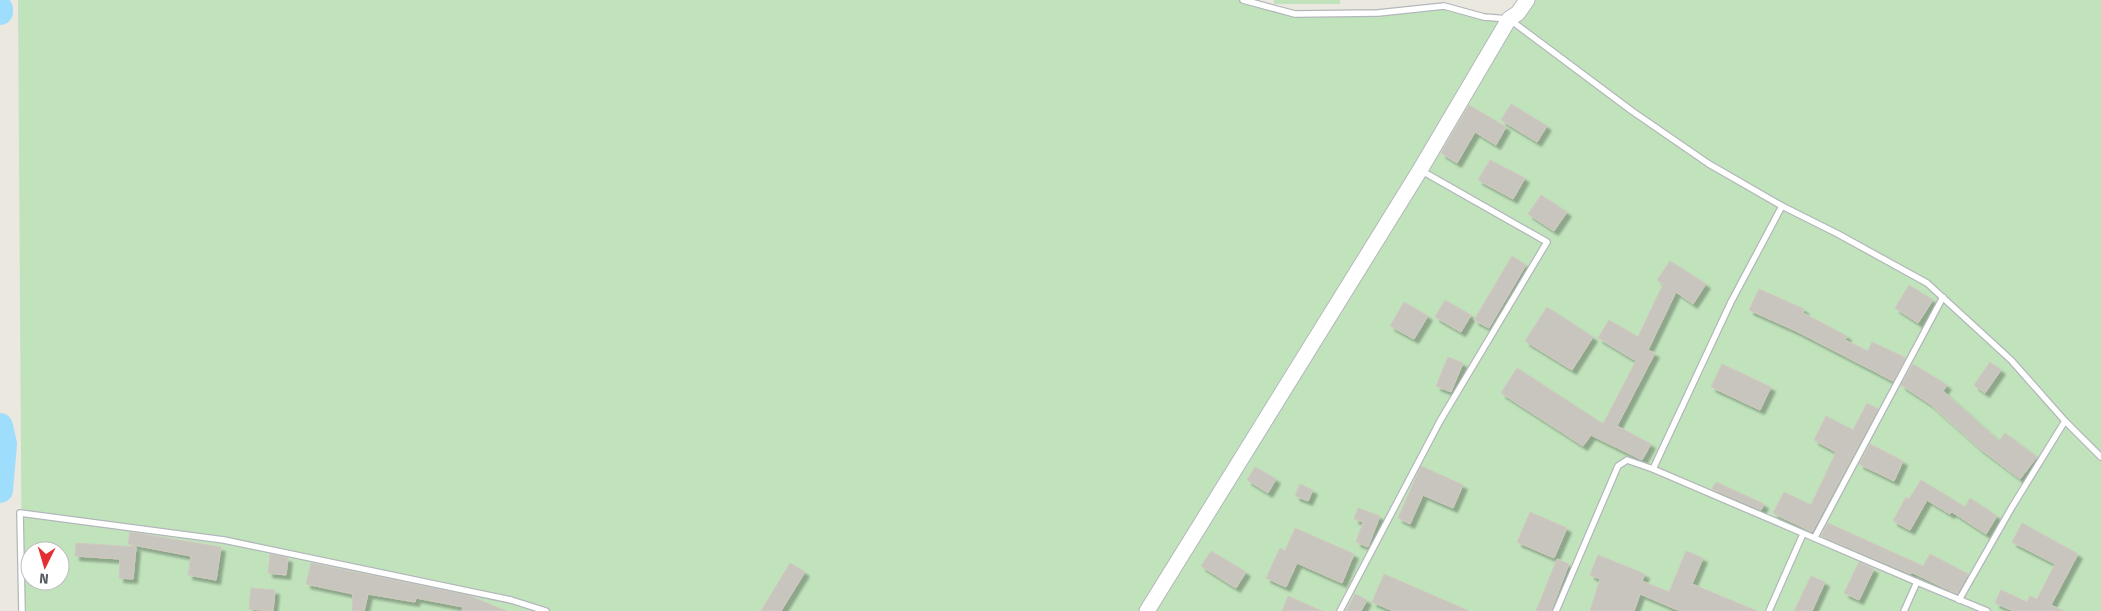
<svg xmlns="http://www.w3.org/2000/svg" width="2101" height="611" viewBox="0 0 2101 611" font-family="'Fira Sans',sans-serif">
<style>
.green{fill:#c1e3bc;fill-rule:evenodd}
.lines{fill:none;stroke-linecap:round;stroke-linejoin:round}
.river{stroke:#9fddfc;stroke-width:26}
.building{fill:#c8c5bf;stroke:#d0c9bf;filter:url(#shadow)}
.service-casing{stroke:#b3b7bb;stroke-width:8}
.tertiary-casing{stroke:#b3b7bb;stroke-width:17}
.service{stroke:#fff;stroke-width:5.5}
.tertiary{stroke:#fff;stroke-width:15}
</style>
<defs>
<filter id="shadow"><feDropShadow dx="4.5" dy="4.5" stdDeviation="1" flood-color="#0004"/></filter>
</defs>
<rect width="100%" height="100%" fill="#ebe8e0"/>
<g class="green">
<path d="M18,0H1243L1295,14L1378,13L1444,6L1512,24L1528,0H2101V611H22ZM30,551H60V581H30Z"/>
<rect x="1274" y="0" width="66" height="4"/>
</g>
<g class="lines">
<g class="river">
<path d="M0,9V12"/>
<path d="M0,426L4,444L0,490"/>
</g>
</g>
<g class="building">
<path d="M1511,104L1547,126L1537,142L1501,120Z"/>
<path d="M1469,105L1506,127L1496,145L1475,132L1457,163L1441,153Z"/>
<path d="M1490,160L1525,178L1513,199L1478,180Z"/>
<path d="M1541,195L1567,212L1554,231L1528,214Z"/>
<path d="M1512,256L1526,265L1489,328L1474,320Z"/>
<path d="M1670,261L1706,284L1693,304L1676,292L1648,350L1655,353L1617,426L1651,444L1642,460L1591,435L1583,446L1501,393L1517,368L1603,424L1636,361L1598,338L1609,320L1638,337L1663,284L1657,280Z"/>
<path d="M1909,285L1933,300L1918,323L1895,308Z"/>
<path d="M1759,289L1804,309L1803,313L1847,336L1845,340L1868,351L1872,342L1904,357L1905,359L1893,381L1796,331L1749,310Z"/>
<path d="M1445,300L1471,315L1461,332L1435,317Z"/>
<path d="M1404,302L1428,316L1414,339L1390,326Z"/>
<path d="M1547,307L1593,337L1572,370L1525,341Z"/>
<path d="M1448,357L1463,363L1451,392L1436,386Z"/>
<path d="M1990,362L2001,370L1985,393L1974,385Z"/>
<path d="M1722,364L1771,387L1760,410L1711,387Z"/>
<path d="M1913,364L1947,385L1943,391L1999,441L2005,433L2037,457L2020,479L1979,448L1930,404L1901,385Z"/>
<path d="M1867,403L1878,409L1812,532L1773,513L1784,492L1811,505L1836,452L1814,440L1826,416L1853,430Z"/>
<path d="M1870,444L1903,461L1894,481L1859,464Z"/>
<path d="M1421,466L1463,485L1453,508L1423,495L1410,524L1398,518Z"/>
<path d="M1255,467L1276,479L1268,493L1247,480Z"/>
<path d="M1921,480L1965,507L1970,498L1997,516L1986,534L1952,512L1950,514L1927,500L1910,530L1893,521L1906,497L1909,499Z"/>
<path d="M1716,482L1764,504L1761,510L1712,489Z"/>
<path d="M1300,484L1313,490L1308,501L1295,496Z"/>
<path d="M1358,508L1380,516L1368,547L1356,542L1363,522L1354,519Z"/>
<path d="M1530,512L1567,528L1554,558L1517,542Z"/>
<path d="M1828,523L1923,566L1930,554L1968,574L1957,594L1911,572V574L1821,536Z"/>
<path d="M2022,523L2078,554L2051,605L2064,611H2013L1995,603L2001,590L2027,602L2030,596L2037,599L2055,564L2012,542Z"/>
<path d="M1295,528L1354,554L1342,583L1297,563L1286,587L1266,578L1280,548L1285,551Z"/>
<path d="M130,532L221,547L216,580L188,575L191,556L128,544Z"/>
<path d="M76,543L136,547L133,579L119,578L120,559L75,556Z"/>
<path d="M1211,551L1246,572L1236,588L1201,566Z"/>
<path d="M1686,551L1703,558L1692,584L1757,611H1680L1640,594L1634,611H1590L1600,579L1590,575L1598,555L1645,574L1642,581L1669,592Z"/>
<path d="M270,554L288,558L286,575L268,573Z"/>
<path d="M1557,559L1569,564L1551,611H1536Z"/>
<path d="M1859,562L1874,569L1859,600L1844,593Z"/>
<path d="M311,563L470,596L506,611H462L463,607L416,598L415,602L368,594L364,611H352L353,594L306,584Z"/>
<path d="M790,563L805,572L781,611H761Z"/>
<path d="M1384,574L1469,611H1393L1372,602Z"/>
<path d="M1811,576L1825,582L1812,611H1794Z"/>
<path d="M251,588L275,590L273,611L249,609Z"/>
<path d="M1355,594L1367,600L1361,611H1346Z"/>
<path d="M1288,596L1322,611H1282Z"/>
</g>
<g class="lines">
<g class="service-casing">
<g id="service">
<path d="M1243,0L1295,14L1378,13L1444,6L1484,17L1509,19L1632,111L1709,164L1782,206L1838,234L1927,283L2011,360L2065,421L2101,457"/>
<path d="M1653,469L1917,582"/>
<path d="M1815,537L1943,297"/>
<path d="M1959,600L2012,507L2065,421"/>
<path d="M22,611L20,513L224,540L511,600L546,611"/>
<path d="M1340,611L1440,421L1547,242L1422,171"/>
<path d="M1556,611L1618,466L1627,460L1653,469L1731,302L1782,206"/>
<path d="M1769,611L1803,534"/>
<path d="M1904,611L1917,582L1987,611"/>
</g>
</g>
<g class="tertiary-casing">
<path id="tertiary" d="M1147,611L1420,170L1509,19L1518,13L1527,0"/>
</g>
<use href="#service" class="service"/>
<use href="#tertiary" class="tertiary"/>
</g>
<g transform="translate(45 566) rotate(185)"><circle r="24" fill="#ffffff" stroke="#bdbec0"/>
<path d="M0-4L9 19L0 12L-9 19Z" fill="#e32f34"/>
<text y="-8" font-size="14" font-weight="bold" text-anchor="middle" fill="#595d61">N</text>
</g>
</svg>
